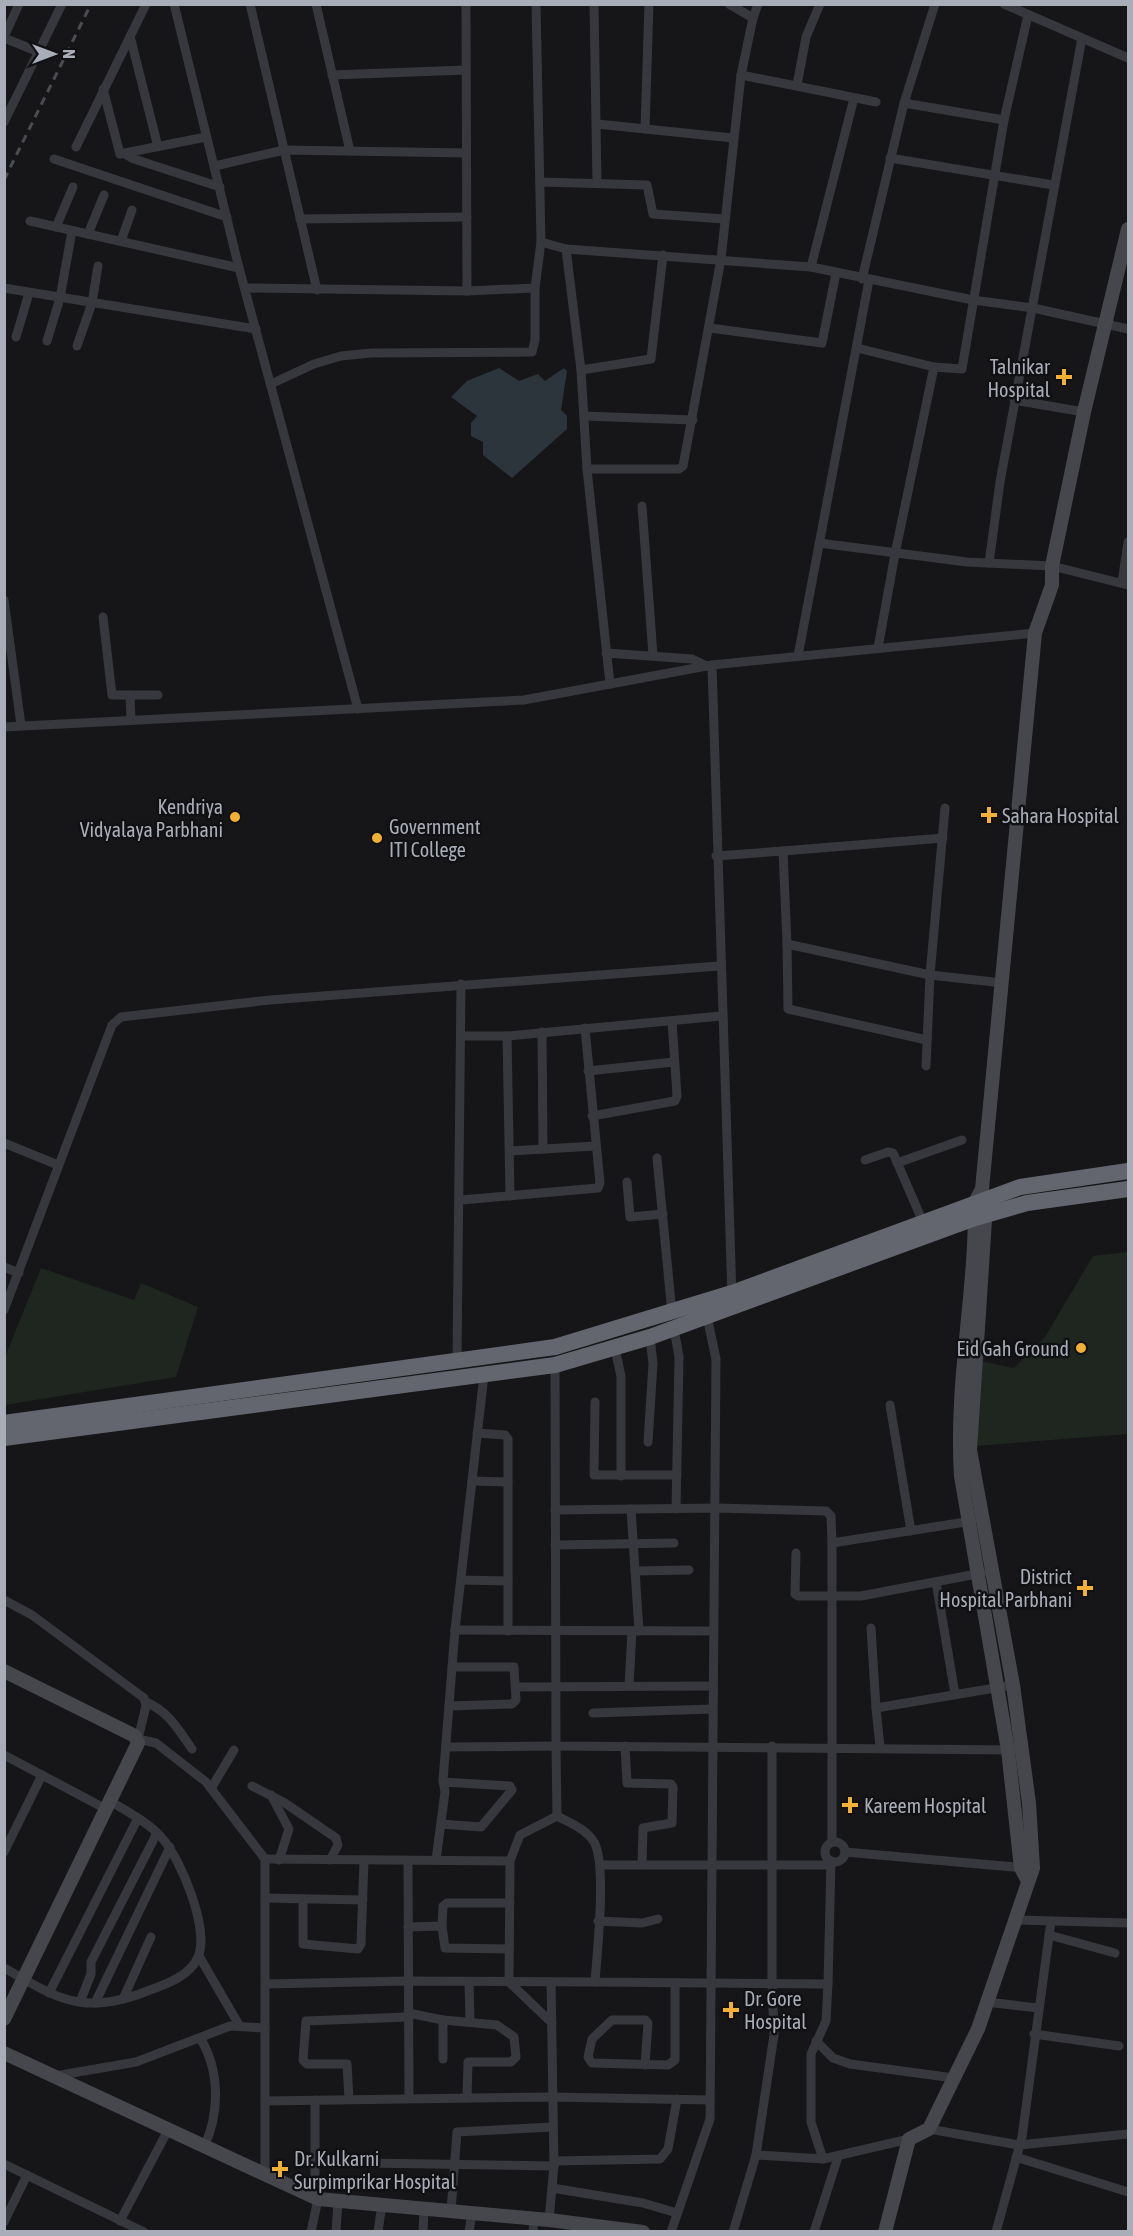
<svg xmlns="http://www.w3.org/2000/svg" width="1133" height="2236" viewBox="0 0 1133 2236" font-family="'Asap Condensed',sans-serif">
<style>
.green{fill:#1e261f}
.water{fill:#2c353c}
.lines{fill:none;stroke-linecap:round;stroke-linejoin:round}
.street{stroke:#37383d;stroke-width:9}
.secondary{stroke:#45474d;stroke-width:14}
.highway{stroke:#63666e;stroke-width:16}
.rail{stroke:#4a4c52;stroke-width:3;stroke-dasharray:8 6;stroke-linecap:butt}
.poi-dot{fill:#f2b134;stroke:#111113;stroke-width:2}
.labels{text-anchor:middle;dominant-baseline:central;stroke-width:5;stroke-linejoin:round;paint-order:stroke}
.poi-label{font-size:20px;fill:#a8adb8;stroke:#111113;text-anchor:start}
</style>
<rect width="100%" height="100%" fill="#161618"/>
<g class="green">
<path d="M1128,1252V1434L975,1446V1360L1014,1368L1045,1337L1093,1256Z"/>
<path d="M41,1268L134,1300L141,1283L198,1307L176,1377L5,1405V1357Z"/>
</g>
<path class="water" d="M499,368L519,381L538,374L545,381L564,368L567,371L561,410L567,416V429L512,478L483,455V442L471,436V423L477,416L451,397L467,381Z"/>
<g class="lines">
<g class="street">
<path d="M174,4L239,268L358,709"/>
<path d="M250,4L317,290"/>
<path d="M316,4L350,151"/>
<path d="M466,4L467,291"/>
<path d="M536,4L541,242L566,249L811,267L973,300L1033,308L1128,329"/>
<path d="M594,4L597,183"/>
<path d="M729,4L753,18"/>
<path d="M1004,4L1128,58"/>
<path d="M130,36L158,147"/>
<path d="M4,37L19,4"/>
<path d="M4,38L39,52"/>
<path d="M332,75L466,70"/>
<path d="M741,75L876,102"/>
<path d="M797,85L806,37L820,4"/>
<path d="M103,89L120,154L206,137"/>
<path d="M904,103L1004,120"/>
<path d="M4,122L62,4"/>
<path d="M597,124L733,138"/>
<path d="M645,129L649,4"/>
<path d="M76,147L146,4"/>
<path d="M125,154L134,159L220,187"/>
<path d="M890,158L1053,185"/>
<path d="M54,159L227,217"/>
<path d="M215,166L284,150L466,153"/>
<path d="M540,182L647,185L653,214L725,219"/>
<path d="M300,219L467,217"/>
<path d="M30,221L239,268"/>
<path d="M56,227L73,187"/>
<path d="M88,234L104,195"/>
<path d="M121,241L132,210"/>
<path d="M566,249L581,370L587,469L610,684"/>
<path d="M811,267L854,98"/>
<path d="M862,279L904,103L935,4"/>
<path d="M4,288L256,329"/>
<path d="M246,288L467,291L535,288L541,242"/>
<path d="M710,328L822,343L836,273"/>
<path d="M16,337L29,293"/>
<path d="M47,341L60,298L72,231"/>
<path d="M77,346L92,303L98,266"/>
<path d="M857,348L934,367L962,369L1004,120L1028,15"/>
<path d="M581,370L651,359L663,255"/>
<path d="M271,384L314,364L341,356L371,353L532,352L535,340V288"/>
<path d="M1014,400L1084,412"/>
<path d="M584,416L693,420"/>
<path d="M587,469H679L683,466L721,259L741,75L753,18L758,4"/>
<path d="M642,506L653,655"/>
<path d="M819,543L967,562L1052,566L1128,585"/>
<path d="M989,563L1000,482L1082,38"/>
<path d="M1122,583L1128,542"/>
<path d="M4,600L21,725"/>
<path d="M103,617L112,695H158"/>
<path d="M878,648L895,554L934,367"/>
<path d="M606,653L692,659L707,666"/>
<path d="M798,656L869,280"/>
<path d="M130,695L131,720"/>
<path d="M4,727L524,700L712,665"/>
<path d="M783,851L943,838"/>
<path d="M716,856L783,851L787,944L930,975L1003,983"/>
<path d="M787,944L788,1009L927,1040"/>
<path d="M542,1032L543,1149"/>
<path d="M462,1036H507L721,1016"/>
<path d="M507,1036L510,1196"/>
<path d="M926,1066L930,975L945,808"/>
<path d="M588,1071L674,1062"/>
<path d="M592,1116L675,1101L677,1096L672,1021"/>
<path d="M4,1143L58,1165"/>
<path d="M510,1151L595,1146"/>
<path d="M657,1158L672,1313"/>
<path d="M865,1160L888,1152L893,1153L923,1222"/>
<path d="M897,1163L962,1140"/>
<path d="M627,1182L630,1217L663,1214"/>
<path d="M461,1200L598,1188L600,1183L585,1028"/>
<path d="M4,1267L19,1273"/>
<path d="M732,1297L712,665L1035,633"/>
<path d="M4,1310L112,1025L121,1017L270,1000L719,966"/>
<path d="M674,1329L679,1357L676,1509"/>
<path d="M615,1349L621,1376V1476"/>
<path d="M457,1360L461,984"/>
<path d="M555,1365L556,1746L1013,1750"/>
<path d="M595,1402L594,1475H677"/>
<path d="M890,1405L911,1531"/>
<path d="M477,1433L505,1435L508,1439V1631"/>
<path d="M648,1442L653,1364L650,1337"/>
<path d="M472,1481L508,1482"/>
<path d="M631,1509L639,1631"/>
<path d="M555,1510L716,1508L826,1511L831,1516L832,1543"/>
<path d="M555,1545L674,1543"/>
<path d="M796,1553L795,1594L798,1596H861L982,1573"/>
<path d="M635,1571L689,1570"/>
<path d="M461,1580L508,1581"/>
<path d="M936,1582L955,1694"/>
<path d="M4,1600L32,1615L144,1698L146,1706L138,1739L156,1743L206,1782L265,1859V2175"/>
<path d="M871,1628L876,1708"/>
<path d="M455,1630L713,1631"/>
<path d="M629,1686L632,1631"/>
<path d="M516,1687L712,1686"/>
<path d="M146,1702C169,1712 178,1729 192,1749"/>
<path d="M449,1706L512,1704L516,1700L514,1667H452"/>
<path d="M593,1713L712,1709"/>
<path d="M625,1746L627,1783L671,1784L673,1787L672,1823L643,1828L642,1865"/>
<path d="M446,1747L556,1746L557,1816C570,1823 586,1829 594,1842C607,1864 597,1953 595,1982L828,1984L831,1861"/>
<path d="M880,1747L876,1708L1013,1685"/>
<path d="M4,1755L106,1809"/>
<path d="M252,1786L285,1803L336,1838L338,1845L330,1860"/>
<path d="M212,1787L234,1750"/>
<path d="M271,1795L289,1829L279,1860"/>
<path d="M441,1824L481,1827L512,1790L510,1786L443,1782"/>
<path d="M832,1842V1543L972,1521"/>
<circle cx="835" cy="1852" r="10"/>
<path d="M4,1852L42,1775"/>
<path d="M845,1852L1025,1868"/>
<path d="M265,1859L510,1861"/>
<path d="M436,1860L445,1792L443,1780L455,1630L484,1375"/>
<path d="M408,1861L409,2098"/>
<path d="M600,1865H831"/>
<path d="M265,1898L363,1900"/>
<path d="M303,1899V1944L358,1949L361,1944L364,1860"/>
<path d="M1015,1920L1128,1923"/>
<path d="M598,1921L642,1923L658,1919"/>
<path d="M442,1926L443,1906L447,1903H510"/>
<path d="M408,1927L442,1926L445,1948L509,1949"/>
<path d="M1049,1935L1115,1953"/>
<path d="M199,1956L239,2025"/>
<path d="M4,1968C28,1981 52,1998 79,2002C103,2006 128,1999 150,1990C167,1984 191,1975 198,1957C210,1930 181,1859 162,1838C148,1822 128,1812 110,1801"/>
<path d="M469,1982L470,2021"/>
<path d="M266,1984L407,1981L595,1982"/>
<path d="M49,1993L138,1818"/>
<path d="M123,1999L151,1937"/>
<path d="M80,2002L91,1974V1962L157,1833"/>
<path d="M987,2002L1038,2008"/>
<path d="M95,2003L170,1847"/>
<path d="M408,2013L443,2020L497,2025L514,2037L516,2057L511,2062H468L467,2098"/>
<path d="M552,2023L509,1982L510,1861L520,1835L557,1816"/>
<path d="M1034,2034L1119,2046"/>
<path d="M200,2038C220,2070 220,2113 204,2147"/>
<path d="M816,2041L833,2058L850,2064L954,2078"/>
<path d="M443,2059V2020"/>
<path d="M645,2065L648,2023L645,2020H612L592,2039L588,2057L592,2063L668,2065L675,2060V1983"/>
<path d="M55,2076L136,2062L230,2026L265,2028"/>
<path d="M349,2099L347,2064H307L303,2060L306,2021L408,2017"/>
<path d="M265,2101L552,2097L710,2100"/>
<path d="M929,2129L1019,2145L1128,2134"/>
<path d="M756,2155L823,2159L909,2139"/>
<path d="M1016,2157L1128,2192"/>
<path d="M823,2159L811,2122V2054L826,2021L828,1984"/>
<path d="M554,2161L660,2159L668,2149L677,2099"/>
<path d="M367,2163L554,2166"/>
<path d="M4,2164L144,2232"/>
<path d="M552,2188L643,2203L677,2213"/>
<path d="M451,2211L457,2132L553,2127"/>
<path d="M549,2220L554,2166L551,1982"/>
<path d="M120,2221L168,2130"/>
<path d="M4,2222L27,2175"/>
<path d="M311,2232L318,2199L315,2188V2100"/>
<path d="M336,2232L338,2200"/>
<path d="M378,2232L382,2204"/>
<path d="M423,2232L424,2208"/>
<path d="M469,2232L472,2213"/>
<path d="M533,2232L534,2219"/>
<path d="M671,2232L710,2119L716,1359L706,1312"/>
<path d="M733,2232L756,2155L774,2035L772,1983V1746"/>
<path d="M814,2232L838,2157"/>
<path d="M996,2232L1022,2137L1051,1921"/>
</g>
<g class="secondary">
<path d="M4,1671L135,1736L138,1743L4,2019"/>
<path d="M1028,1881L1021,1868L1008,1750L961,1476C955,1381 976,1294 975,1202L982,1189L1035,633L1052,585V566L1084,412L1128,229"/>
<path d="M4,2053L318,2199L549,2220L643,2232"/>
<path d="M885,2232L909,2139L929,2129L978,2029L1033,1868L1029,1803L1013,1685L970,1450L986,1205"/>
</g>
<g class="highway">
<path d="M4,1423L555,1347L732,1293L1020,1187L1128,1171"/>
<path d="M4,1438L555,1365L650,1337L975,1218L1027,1203L1128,1189"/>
</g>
<path class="rail" d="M4,180L91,4"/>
</g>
<g class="poi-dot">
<path d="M1061 368h6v6h6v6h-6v6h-6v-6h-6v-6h6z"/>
<path d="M986 806h6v6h6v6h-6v6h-6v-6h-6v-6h6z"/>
<circle cx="235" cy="817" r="6"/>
<circle cx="377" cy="838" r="6"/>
<circle cx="1081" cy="1348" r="6"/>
<path d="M1082 1579h6v6h6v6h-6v6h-6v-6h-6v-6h6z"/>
<path d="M847 1796h6v6h6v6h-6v6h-6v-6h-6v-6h6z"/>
<path d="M728 2001h6v6h6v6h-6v6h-6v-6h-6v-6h6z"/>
<path d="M277 2160h6v6h6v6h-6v6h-6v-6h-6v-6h6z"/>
</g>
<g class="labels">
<g class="poi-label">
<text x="1050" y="366" text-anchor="end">Talnikar<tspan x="1050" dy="23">Hospital</tspan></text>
<text x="223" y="806" text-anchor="end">Kendriya<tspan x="223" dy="23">Vidyalaya Parbhani</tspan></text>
<text x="1002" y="815">Sahara Hospital</text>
<text x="389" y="826">Government<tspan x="389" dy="23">ITI College</tspan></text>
<text x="1069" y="1348" text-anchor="end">Eid Gah Ground</text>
<text x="1072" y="1576" text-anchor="end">District<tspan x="1072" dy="23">Hospital Parbhani</tspan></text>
<text x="864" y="1805">Kareem Hospital</text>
<text x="744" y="1998">Dr. Gore<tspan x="744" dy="23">Hospital</tspan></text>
<text x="294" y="2158">Dr. Kulkarni<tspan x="294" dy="23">Surpimprikar Hospital</tspan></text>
</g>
</g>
<rect width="1133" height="2236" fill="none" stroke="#a8adb8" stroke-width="12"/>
<g transform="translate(54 54) rotate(90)" stroke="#111113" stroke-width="4.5" paint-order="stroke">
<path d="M0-4.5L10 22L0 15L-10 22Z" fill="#a8adb8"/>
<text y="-9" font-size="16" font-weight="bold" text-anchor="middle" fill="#a8adb8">N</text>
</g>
</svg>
